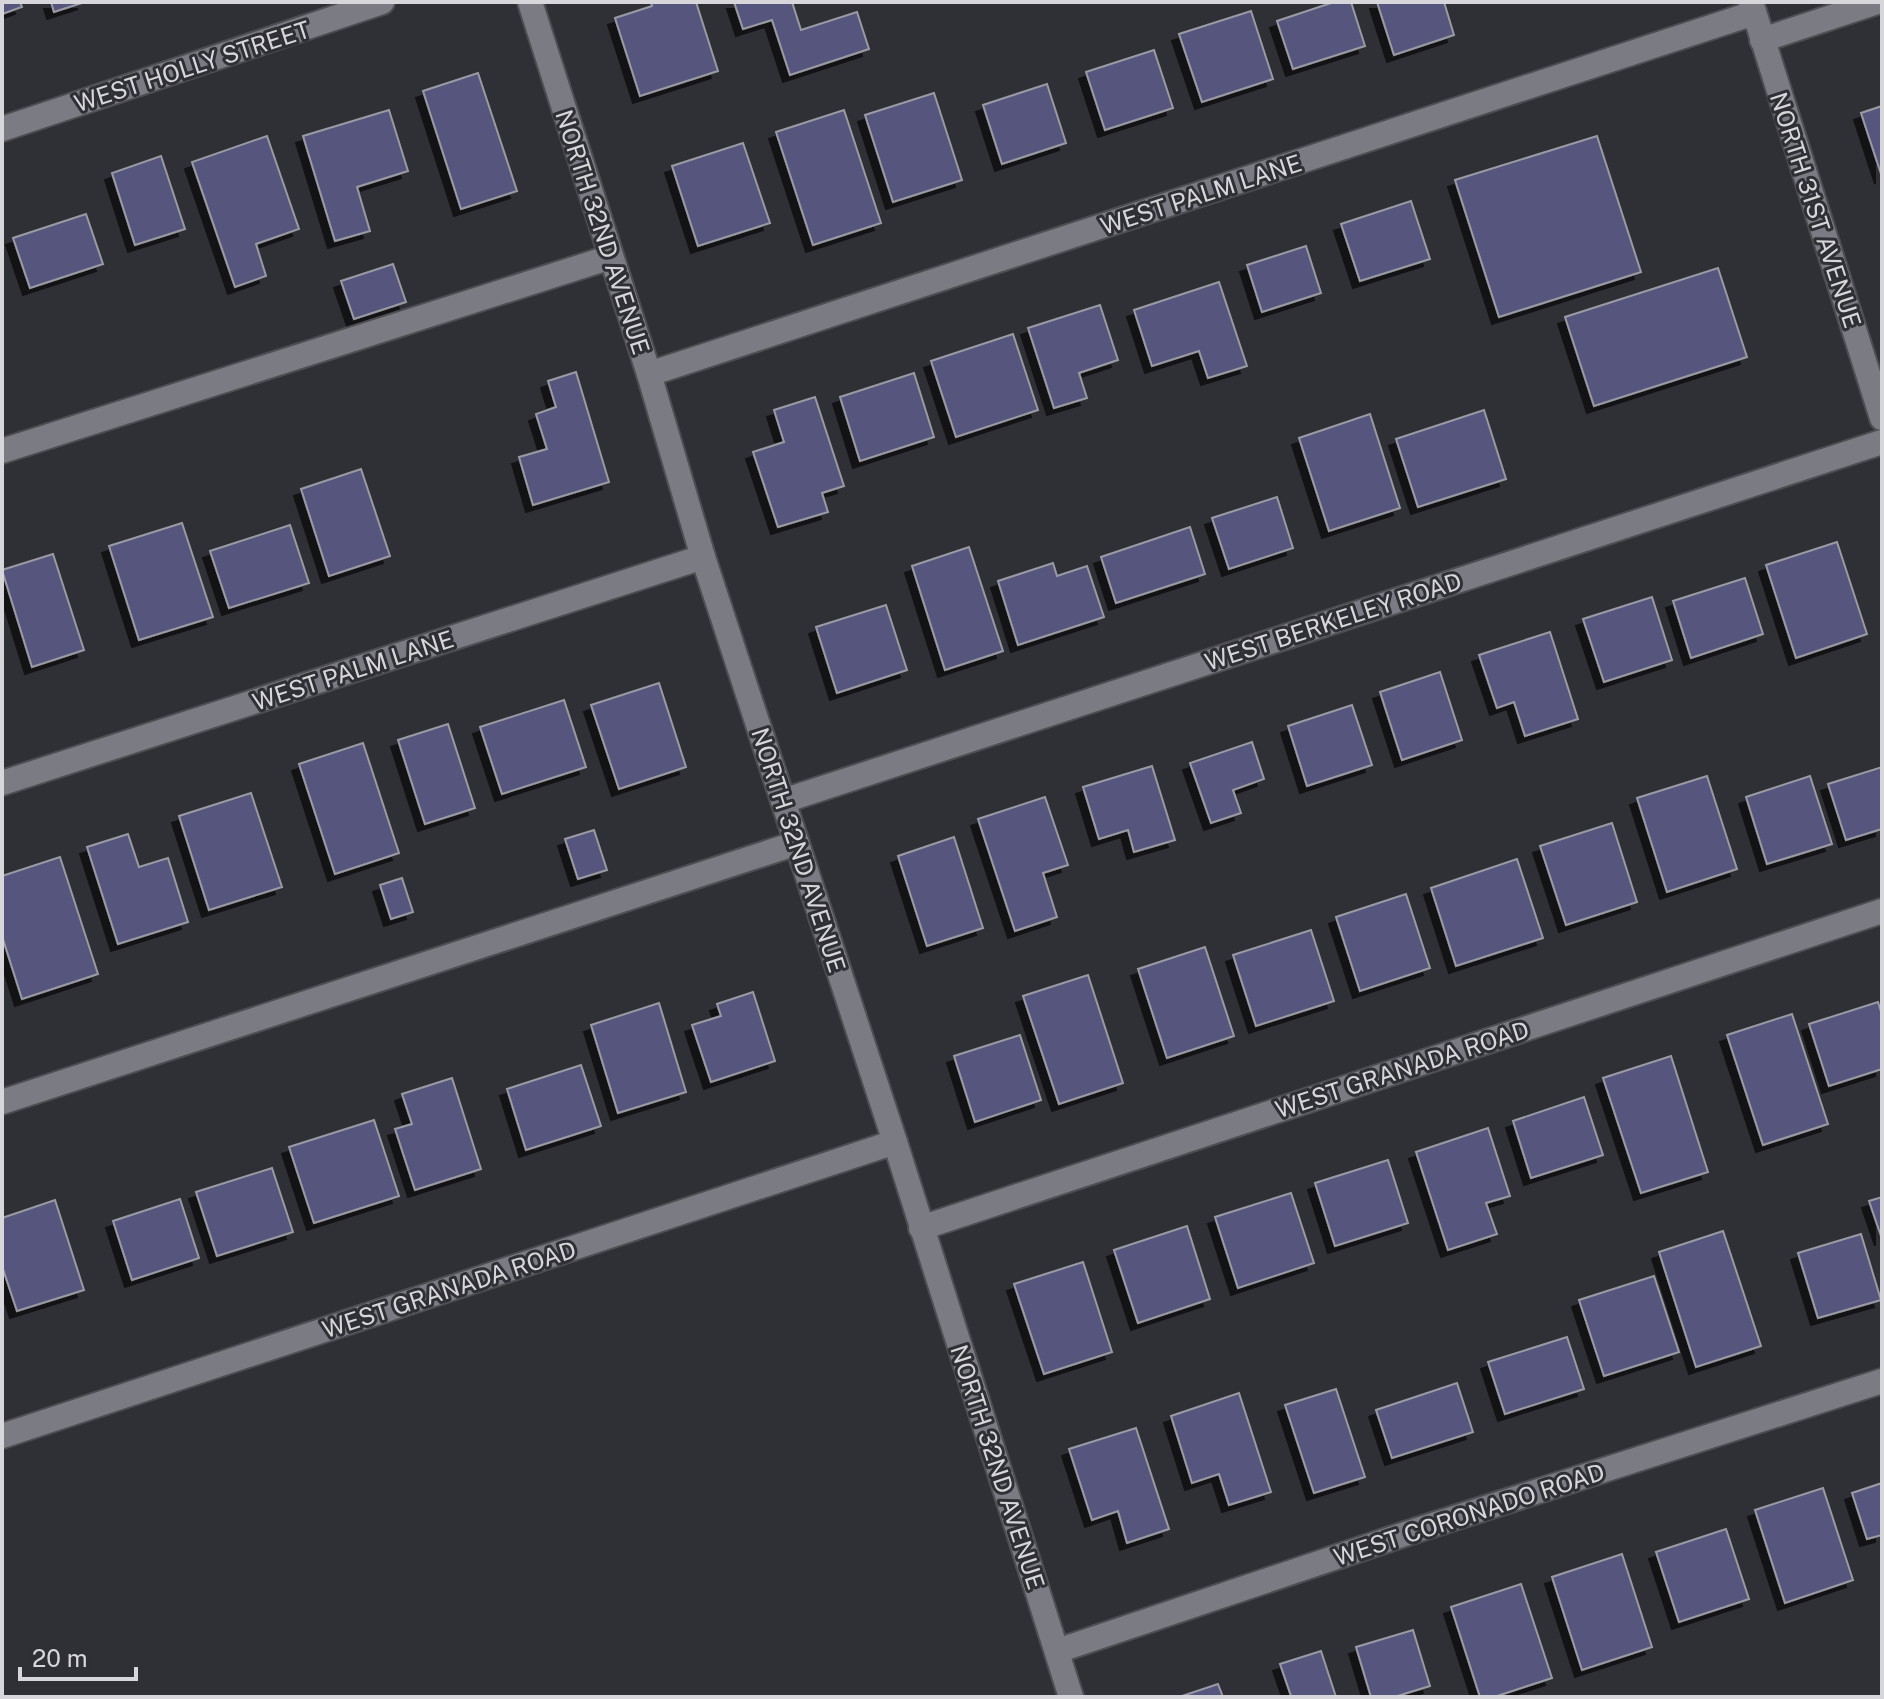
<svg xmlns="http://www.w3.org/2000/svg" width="1884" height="1699" viewBox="0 0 1884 1699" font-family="'Public Sans',sans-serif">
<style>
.building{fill:#56557e;stroke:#9a9aa2;stroke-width:2;filter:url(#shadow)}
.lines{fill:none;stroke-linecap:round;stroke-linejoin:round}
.minor-casing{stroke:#4d4d52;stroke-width:28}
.minor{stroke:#7b7b83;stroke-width:24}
.labels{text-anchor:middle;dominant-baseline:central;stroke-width:6;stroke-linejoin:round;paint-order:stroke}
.street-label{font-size:24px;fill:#d7d7db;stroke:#2f2f36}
</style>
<defs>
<filter id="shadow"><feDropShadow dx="-7" dy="7" stdDeviation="0" flood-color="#0009"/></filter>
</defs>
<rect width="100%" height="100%" fill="#2f2f36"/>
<g class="building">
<path d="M2,2H20L22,7L2,14Z"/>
<path d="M51,2H85L54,12Z"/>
<path d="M651,2H696L718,71L640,96L615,18L652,6Z"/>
<path d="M734,2H792L801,30L857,12L869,49L790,75L772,20L743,29Z"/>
<path d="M1334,2H1351L1365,46L1293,69L1277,21Z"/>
<path d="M1377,2H1444L1454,35L1394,55Z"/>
<path d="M1251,11L1273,79L1202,102L1179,34Z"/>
<path d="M1154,50L1173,108L1105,130L1086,72Z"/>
<path d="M478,73L517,191L461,209L423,91Z"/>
<path d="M1047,84L1066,143L1002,164L983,105Z"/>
<path d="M934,93L962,180L893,202L865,115Z"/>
<path d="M1882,106V177L1861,113Z"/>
<path d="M389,110L408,171L357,187L370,231L335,241L303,136Z"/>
<path d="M844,110L881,223L813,245L776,132Z"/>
<path d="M267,136L299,229L256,244L266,276L235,287L192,162Z"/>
<path d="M1597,136L1641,272L1499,317L1455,180Z"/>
<path d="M743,143L770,223L698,246L672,166Z"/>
<path d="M161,156L185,229L135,245L112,173Z"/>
<path d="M1411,201L1430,259L1360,281L1341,224Z"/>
<path d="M86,214L103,264L30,288L13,238Z"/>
<path d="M1306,246L1321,293L1262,312L1247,265Z"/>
<path d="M393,264L406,302L354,319L341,281Z"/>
<path d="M1718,268L1747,357L1594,406L1565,317Z"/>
<path d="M1219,282L1247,366L1208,378L1199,351L1152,366L1134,310Z"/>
<path d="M1100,305L1118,360L1079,373L1087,398L1054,408L1028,328Z"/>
<path d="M1013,334L1038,410L956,437L931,361Z"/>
<path d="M576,372L609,482L533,505L519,457L547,449L536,414L556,407L548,381Z"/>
<path d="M914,373L934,437L860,461L840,397Z"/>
<path d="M815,397L844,486L822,493L828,512L778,527L753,452L784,442L774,410Z"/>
<path d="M1484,410L1506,479L1418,507L1396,439Z"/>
<path d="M1370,414L1400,508L1329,531L1299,438Z"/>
<path d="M361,469L390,556L329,576L301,489Z"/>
<path d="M1277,497L1293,548L1229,569L1212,518Z"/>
<path d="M182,523L213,617L139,640L109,546Z"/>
<path d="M290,525L309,583L229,608L210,551Z"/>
<path d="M1190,527L1205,574L1116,603L1101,557Z"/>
<path d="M1837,542L1867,634L1796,658L1766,565Z"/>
<path d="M969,547L1003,651L945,670L912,566Z"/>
<path d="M53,554L84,650L32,667L2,570Z"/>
<path d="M1053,563L1057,576L1087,566L1104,617L1018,645L998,581Z"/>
<path d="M1745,578L1763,634L1691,658L1673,601Z"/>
<path d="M1652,597L1672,660L1604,682L1583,619Z"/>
<path d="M886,605L907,670L837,693L816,627Z"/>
<path d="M1550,632L1578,719L1525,736L1514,702L1497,708L1479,655Z"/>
<path d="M1440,672L1462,740L1402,760L1380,692Z"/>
<path d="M659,683L686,767L619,789L591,705Z"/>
<path d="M564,700L586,767L502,794L480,727Z"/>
<path d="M1352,705L1372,765L1307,786L1288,726Z"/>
<path d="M448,724L475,808L425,824L398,740Z"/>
<path d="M1252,742L1264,779L1233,790L1241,813L1211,823L1190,763Z"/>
<path d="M363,743L399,853L335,874L299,764Z"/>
<path d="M1152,766L1175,840L1134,852L1128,830L1099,839L1083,787Z"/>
<path d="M1882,767V829L1846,840L1828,784Z"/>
<path d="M1707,776L1737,869L1667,892L1637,798Z"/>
<path d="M1810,776L1832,844L1767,864L1746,797Z"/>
<path d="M251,793L282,887L209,910L179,816Z"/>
<path d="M1045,797L1068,865L1043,873L1057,917L1015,931L978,819Z"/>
<path d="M1612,823L1637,902L1566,925L1540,846Z"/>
<path d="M594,830L607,870L578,879L565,839Z"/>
<path d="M128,834L139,867L168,858L188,922L118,944L87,847Z"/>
<path d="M954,837L983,928L927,946L898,856Z"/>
<path d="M60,857L98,974L22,999L2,936V876Z"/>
<path d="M1517,859L1543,938L1456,966L1431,888Z"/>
<path d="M402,878L413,912L391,919L380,885Z"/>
<path d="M1406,894L1430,968L1360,991L1336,917Z"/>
<path d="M1311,930L1334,1001L1256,1026L1233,955Z"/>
<path d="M1205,947L1234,1036L1167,1058L1138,969Z"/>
<path d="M1088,975L1123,1083L1059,1104L1023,996Z"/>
<path d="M753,992L775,1061L711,1082L692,1025L721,1016L717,1004Z"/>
<path d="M1878,1002L1882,1015V1069L1829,1086L1809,1024Z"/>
<path d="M659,1003L686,1092L618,1113L591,1025Z"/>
<path d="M1792,1014L1828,1124L1763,1145L1727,1035Z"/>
<path d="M1020,1035L1041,1100L975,1122L954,1056Z"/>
<path d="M1671,1056L1708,1172L1641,1193L1603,1078Z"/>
<path d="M581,1065L601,1126L526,1150L507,1089Z"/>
<path d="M452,1078L481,1169L415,1190L395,1129L412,1124L402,1094Z"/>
<path d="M1584,1097L1603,1155L1531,1178L1513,1121Z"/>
<path d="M374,1120L399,1196L314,1223L289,1147Z"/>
<path d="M1488,1128L1510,1196L1486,1203L1497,1234L1448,1250L1416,1152Z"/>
<path d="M1388,1160L1408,1223L1335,1246L1315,1183Z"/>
<path d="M272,1168L293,1232L217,1256L196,1192Z"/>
<path d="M1291,1193L1314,1263L1238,1288L1215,1217Z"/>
<path d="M1882,1197V1239L1869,1201Z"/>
<path d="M180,1199L199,1258L132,1280L113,1221Z"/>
<path d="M55,1200L84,1290L17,1311L2,1266V1218Z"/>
<path d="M1187,1226L1210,1299L1138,1323L1114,1250Z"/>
<path d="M1723,1231L1761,1346L1696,1367L1659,1252Z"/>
<path d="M1861,1234L1881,1300L1818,1318L1798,1253Z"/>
<path d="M1083,1262L1112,1352L1044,1374L1014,1284Z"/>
<path d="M1654,1276L1679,1352L1604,1376L1579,1300Z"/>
<path d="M1567,1337L1584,1389L1505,1414L1488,1362Z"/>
<path d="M1457,1383L1473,1432L1392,1458L1376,1410Z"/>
<path d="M1336,1389L1365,1477L1314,1493L1285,1405Z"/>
<path d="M1239,1393L1271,1492L1229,1505L1219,1474L1192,1483L1171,1416Z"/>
<path d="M1136,1428L1169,1529L1127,1543L1118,1511L1092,1520L1069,1449Z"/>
<path d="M1882,1483V1535L1867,1539L1852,1493Z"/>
<path d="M1823,1488L1853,1580L1785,1603L1755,1510Z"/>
<path d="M1726,1529L1749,1599L1679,1622L1656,1552Z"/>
<path d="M1622,1554L1652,1647L1582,1670L1552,1577Z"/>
<path d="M1521,1584L1552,1678L1494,1697H1480L1451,1607Z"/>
<path d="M1413,1630L1430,1686L1394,1697H1371L1356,1647Z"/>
<path d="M1321,1651L1336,1697H1289L1291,1696L1280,1664Z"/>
<path d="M1218,1684L1223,1697H1179Z"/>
</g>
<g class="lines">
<g class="minor-casing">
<g id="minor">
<path d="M530,2L649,374L703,557L895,1142L1071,1697"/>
<path d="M1751,2L1882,418"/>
<path d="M1762,40L1877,2"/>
<path d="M2,129L382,2"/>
<path d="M649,374L1754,13"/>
<path d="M2,451L611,257"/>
<path d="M2,783L703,557"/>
<path d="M783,801L1882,442"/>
<path d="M2,1102L797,843"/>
<path d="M921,1228L1882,911"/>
<path d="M2,1436L895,1142"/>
<path d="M1057,1651L1423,1528L1882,1381"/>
</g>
</g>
<use href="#minor" class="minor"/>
</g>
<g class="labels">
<g class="street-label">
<text transform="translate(192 66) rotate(-18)">WEST HOLLY STREET</text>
<text transform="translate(1201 194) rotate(-18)">WEST PALM LANE</text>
<text transform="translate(1816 210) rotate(72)">NORTH 31ST AVENUE</text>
<text transform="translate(603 232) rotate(72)">NORTH 32ND AVENUE</text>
<text transform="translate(1333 621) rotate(-18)">WEST BERKELEY ROAD</text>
<text transform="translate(353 670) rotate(-18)">WEST PALM LANE</text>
<text transform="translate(799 850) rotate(72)">NORTH 32ND AVENUE</text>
<text transform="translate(1402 1069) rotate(-18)">WEST GRANADA ROAD</text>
<text transform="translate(449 1289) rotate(-18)">WEST GRANADA ROAD</text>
<text transform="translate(998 1467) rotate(72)">NORTH 32ND AVENUE</text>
<text transform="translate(1469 1514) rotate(-18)">WEST CORONADO ROAD</text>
</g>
</g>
<rect width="1884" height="1699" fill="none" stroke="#d7d7db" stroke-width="8"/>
<path d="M20 1667v12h116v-12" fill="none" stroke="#d7d7db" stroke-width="4"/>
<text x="32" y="1667" font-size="24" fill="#d7d7db" stroke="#2f2f36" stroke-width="6" paint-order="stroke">20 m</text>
</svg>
